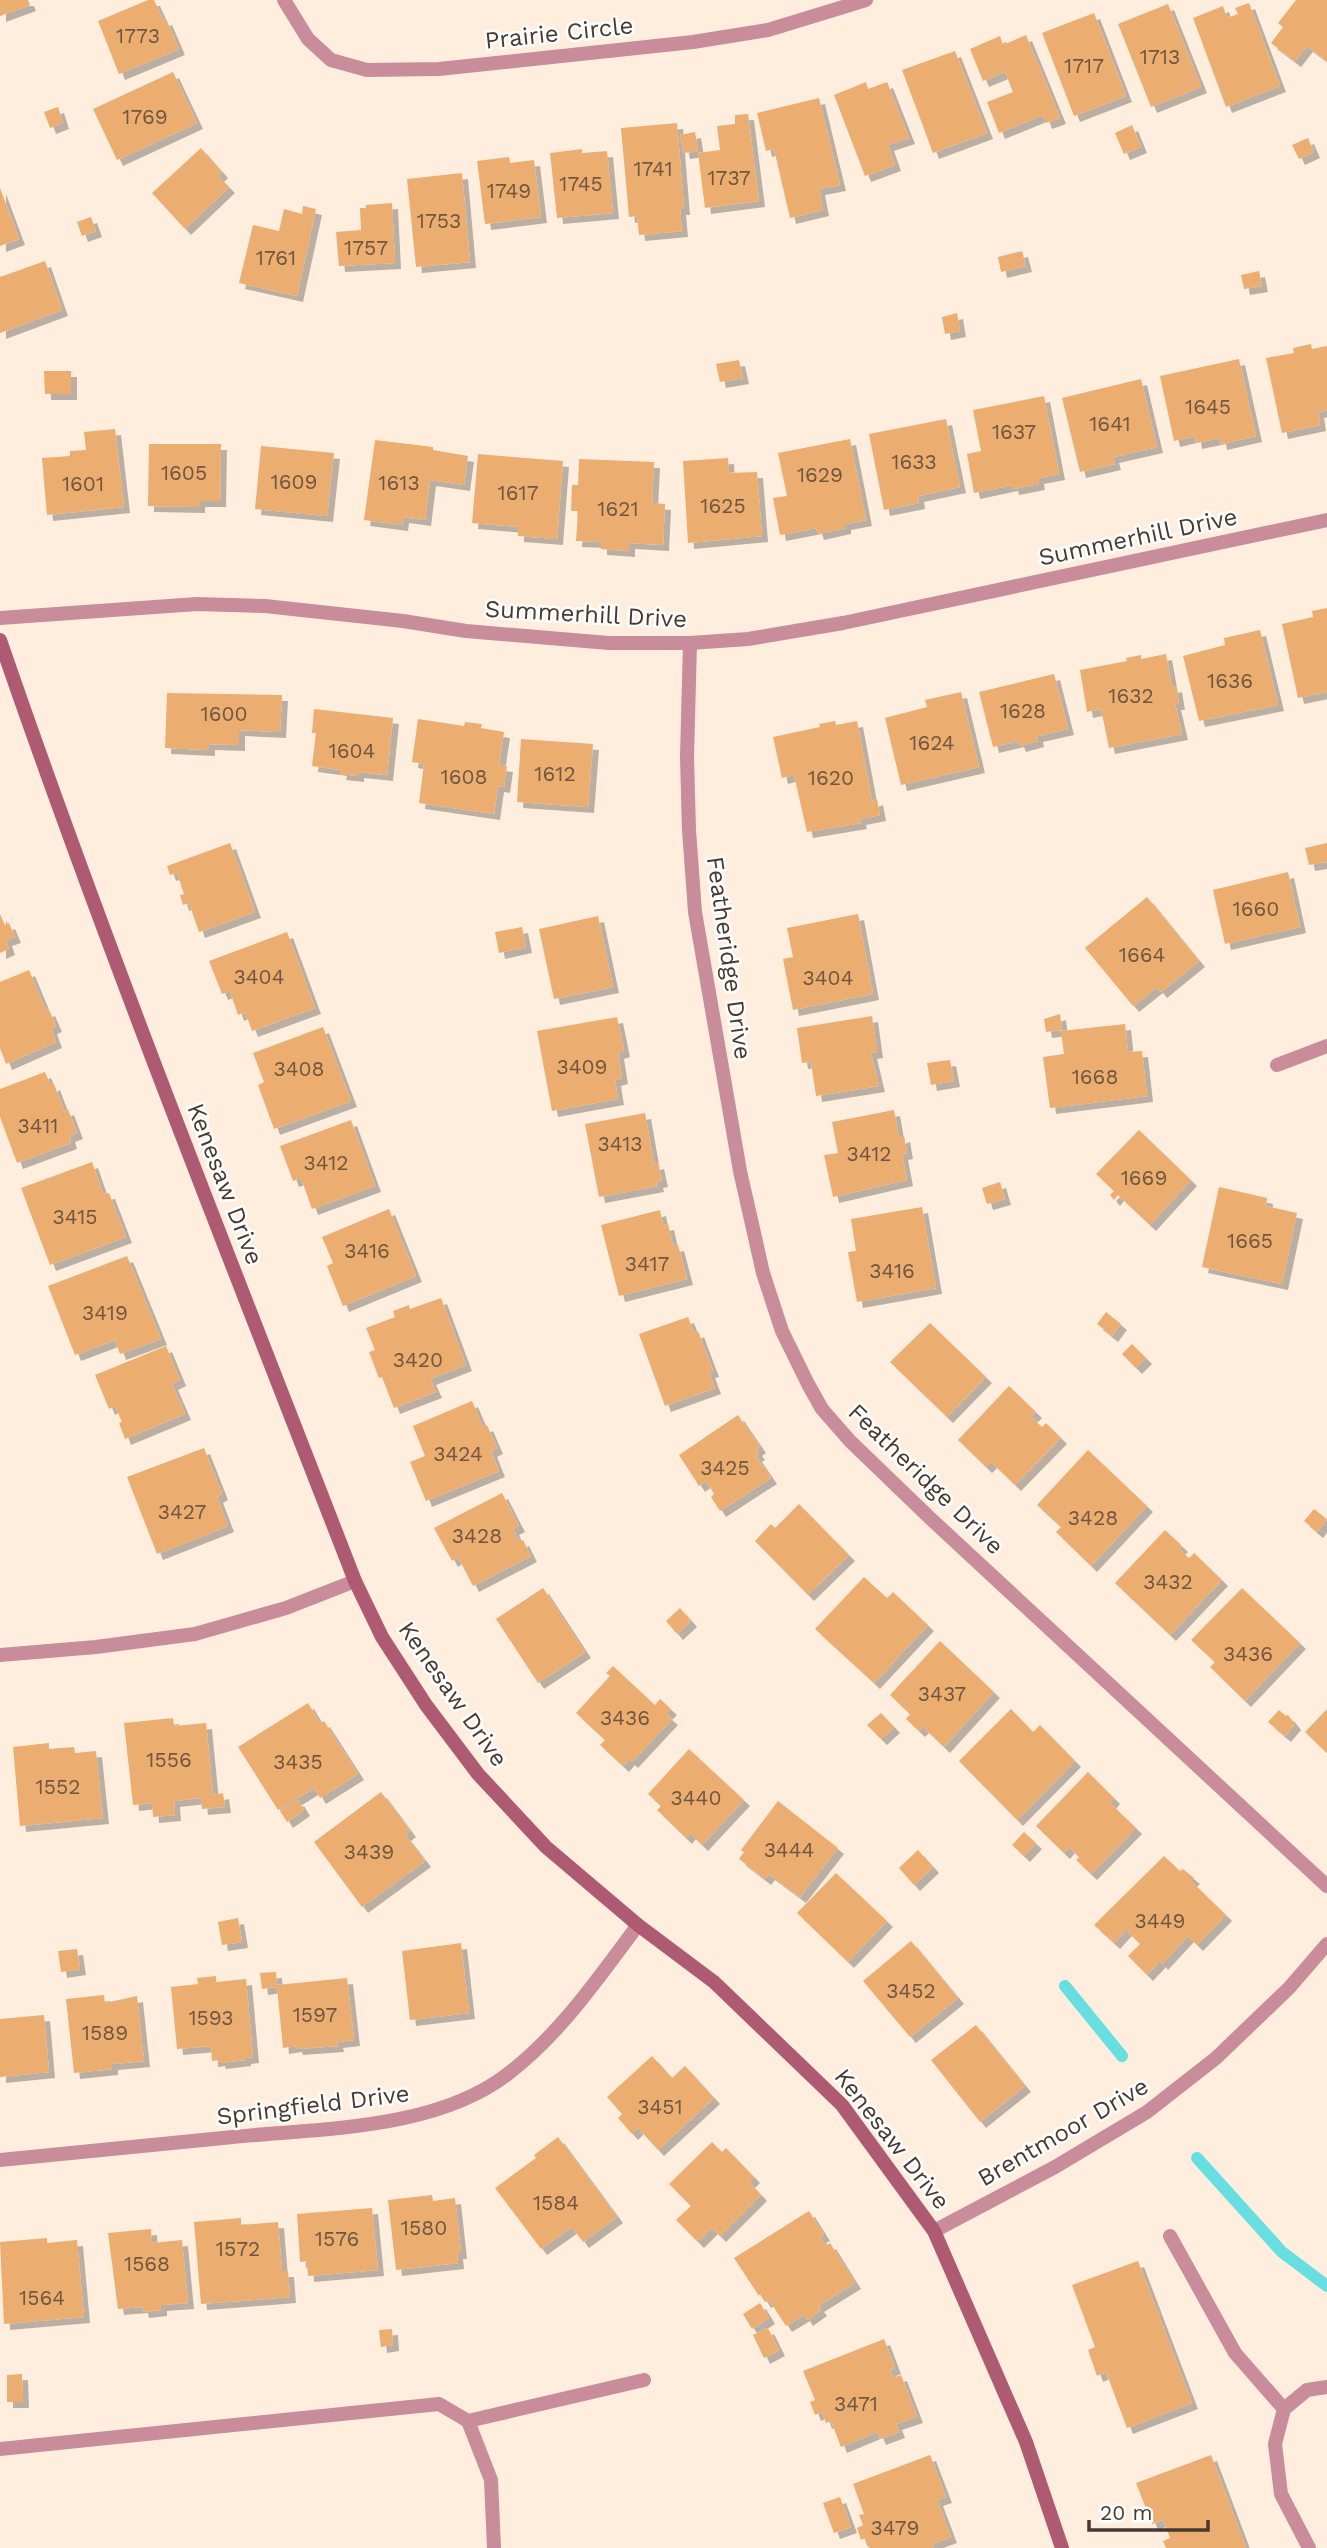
<svg xmlns="http://www.w3.org/2000/svg" width="1327" height="2548" viewBox="0 0 1327 2548" font-family="'Work Sans',sans-serif">
<style>
.lines{fill:none;stroke-linecap:round;stroke-linejoin:round}
.stream{stroke:#67dee0;stroke-width:12}
.building{fill:#ecad70;filter:url(#shadow)}
.lane{stroke:#c88c9b;stroke-width:14}
.street{stroke:#c88c9b;stroke-width:14}
.secondary{stroke:#af5a73;stroke-width:14}
.labels{text-anchor:middle;dominant-baseline:central;stroke-width:5;stroke-linejoin:round;paint-order:stroke}
.number-label{font-size:21px;fill:#705740}
.street-label{font-size:24px;fill:#463a30;stroke:#fefefe}
</style>
<defs>
<filter id="shadow"><feDropShadow dx="6" dy="6" stdDeviation="0" flood-color="#0004"/></filter>
</defs>
<rect width="100%" height="100%" fill="#ffeede"/>
<g class="lines">
<g class="stream">
<path d="M1065,1986L1122,2056"/>
<path d="M1197,2158L1282,2252L1327,2286"/>
</g>
</g>
<g class="building">
<path d="M0,0H28L30,5L0,16Z"/>
<path d="M148,0H154L163,20L166,19L179,49L119,74L98,21Z"/>
<path d="M1296,0H1327V61L1307,46L1295,61L1271,43L1283,27L1278,23Z"/>
<path d="M1249,3L1280,86L1226,107L1193,18L1223,6L1227,18L1238,14L1235,8Z"/>
<path d="M1168,4L1201,87L1151,107L1118,24Z"/>
<path d="M1094,13L1126,96L1074,116L1042,33Z"/>
<path d="M1026,35L1060,118L1046,123L1043,115L999,133L987,102L1013,92L1005,72L983,81L970,49L1000,36L1003,45Z"/>
<path d="M955,51L987,133L933,153L902,70Z"/>
<path d="M173,72L197,123L117,160L93,109Z"/>
<path d="M866,82L868,89L887,82L909,138L888,145L895,165L865,176L834,95Z"/>
<path d="M819,98L840,185L819,189L823,210L790,218L774,149L766,151L757,113Z"/>
<path d="M58,107L63,123L50,128L44,112Z"/>
<path d="M748,114L759,201L705,208L698,153L720,150L717,126L735,124V115Z"/>
<path d="M677,123L684,209H680L682,231L639,235L637,216L629,217L621,128Z"/>
<path d="M1132,125L1141,147L1124,154L1115,133Z"/>
<path d="M695,132L698,151L684,153L680,135Z"/>
<path d="M1308,138L1314,152L1299,159L1292,145Z"/>
<path d="M201,148L222,172L218,176L229,187L185,229L152,193Z"/>
<path d="M582,149V153L607,151L613,213L557,218L550,153Z"/>
<path d="M509,157L510,163L534,160L541,217L485,224L477,161Z"/>
<path d="M462,173L470,262L416,267L407,179Z"/>
<path d="M0,188L19,239L0,246Z"/>
<path d="M392,203L395,263L339,266L336,232L361,230L360,208H366V205Z"/>
<path d="M303,206L316,209L297,296L239,283L253,225L279,231L284,209L302,214Z"/>
<path d="M91,217L96,231L82,236L77,222Z"/>
<path d="M1022,251L1026,266L1001,272L998,257Z"/>
<path d="M45,261L62,310L0,333V277Z"/>
<path d="M1259,271L1262,286L1244,289L1241,275Z"/>
<path d="M957,313L960,331L945,334L942,317Z"/>
<path d="M1311,344L1312,349L1327,346V410L1318,412L1320,425L1282,433L1266,358L1294,353L1293,348Z"/>
<path d="M1239,359L1256,436L1221,444L1220,438L1196,443L1195,436L1174,441L1160,376Z"/>
<path d="M739,360L743,378L720,382L716,364Z"/>
<path d="M44,371H71V394H45Z"/>
<path d="M1141,379L1157,447L1113,457L1115,464L1080,472L1062,398Z"/>
<path d="M1044,396L1059,474L1038,478L1039,484L1013,489L1012,485L974,493L967,454L981,451L973,410Z"/>
<path d="M946,419L960,487L918,496L919,503L884,510L869,434Z"/>
<path d="M115,429L124,507L47,515L42,458L70,456V451L86,450L84,432Z"/>
<path d="M850,439L866,520L845,524V528L818,534L816,528L780,535L773,498L787,496L778,453Z"/>
<path d="M375,440L433,447V450L468,456L464,485L430,480L425,520L403,517L402,525L364,520Z"/>
<path d="M149,444H221L220,501H199V507L148,506Z"/>
<path d="M261,446L334,453L327,516L255,509Z"/>
<path d="M478,454L563,461L557,539L518,536V527L472,523Z"/>
<path d="M728,458L729,473L757,472L762,536L688,543L683,461Z"/>
<path d="M579,459L654,462L652,503L665,504L663,545L629,543V551L601,549V542L576,541L578,511H571L572,485H578Z"/>
<path d="M1327,608V692L1298,698L1282,624L1313,617L1312,611Z"/>
<path d="M1260,630L1278,705L1199,721L1183,656L1225,645L1224,638Z"/>
<path d="M1166,654L1172,687L1176,686L1179,704H1175L1182,734L1109,748L1101,709L1087,712L1080,670L1127,661L1126,658L1141,655V659Z"/>
<path d="M1054,674L1068,729L1037,736L1038,741L1020,746L1018,741L993,747L979,692Z"/>
<path d="M961,692L979,767L901,785L885,718L927,707L925,700Z"/>
<path d="M167,693L282,695L280,732L239,730V745L209,744V750L165,748Z"/>
<path d="M314,709L393,718L387,775L358,772V776L340,774L341,770L312,766L316,733H312Z"/>
<path d="M418,719L464,726L465,722L482,724L481,728L504,732L499,765L507,766L504,787L498,786L494,814L419,803L424,764L412,762Z"/>
<path d="M835,721L836,725L857,721L872,801L877,799L880,815L860,819L861,823L807,832L794,775L782,778L773,737L820,727L819,724Z"/>
<path d="M521,739L593,744L588,807L517,802Z"/>
<path d="M230,843L255,912L199,932L189,903L183,905L180,895L184,894L177,873L170,875L167,866Z"/>
<path d="M1327,843V862L1309,865L1305,848Z"/>
<path d="M1288,872L1300,927L1225,944L1213,890Z"/>
<path d="M1147,897L1199,961L1161,992L1157,987L1133,1006L1085,948Z"/>
<path d="M0,914L5,925L9,923L15,937L6,940L9,949L0,953Z"/>
<path d="M858,914L873,994L793,1010L783,959L793,957L787,928Z"/>
<path d="M598,916L613,987L554,999L539,929Z"/>
<path d="M522,927L526,947L499,953L495,932Z"/>
<path d="M287,932L315,1008L252,1031L245,1012L238,1015L230,991L222,994L209,961Z"/>
<path d="M29,970L46,1011L49,1010L56,1026L51,1028L56,1042L6,1064L0,1048V982Z"/>
<path d="M1060,1014L1062,1030L1046,1032L1044,1019Z"/>
<path d="M872,1016L877,1052L871,1053L879,1086L816,1096L811,1062L802,1063L797,1028Z"/>
<path d="M617,1017L624,1051L618,1053L622,1078L615,1080L618,1099L552,1111L537,1031Z"/>
<path d="M1125,1024L1128,1052L1142,1051L1147,1096L1050,1108L1043,1057L1064,1054L1061,1031Z"/>
<path d="M323,1027L351,1101L274,1129L258,1085L264,1082L253,1053Z"/>
<path d="M950,1060L954,1081L931,1085L927,1063Z"/>
<path d="M45,1072L51,1086L54,1084L64,1111L68,1109L77,1133L69,1136L71,1143L17,1163L0,1117V1089Z"/>
<path d="M894,1110L899,1138L904,1136L907,1153L902,1154L907,1180L833,1197L824,1155L838,1153L832,1122Z"/>
<path d="M645,1113L654,1164L658,1163L662,1181L657,1182L658,1186L599,1197L585,1124Z"/>
<path d="M351,1120L375,1186L312,1209L301,1178L293,1181L280,1146Z"/>
<path d="M1139,1130L1191,1180L1150,1225L1118,1195L1114,1200L1110,1195L1114,1191L1096,1174Z"/>
<path d="M92,1162L103,1194L109,1193L126,1237L50,1265L21,1188Z"/>
<path d="M1000,1182L1005,1199L987,1204L982,1188Z"/>
<path d="M1219,1187L1267,1198L1266,1206L1297,1213L1282,1284L1202,1267Z"/>
<path d="M922,1207L936,1288L857,1302L848,1252L856,1251L851,1219Z"/>
<path d="M389,1209L416,1276L343,1306L327,1266L333,1263L322,1237Z"/>
<path d="M660,1210L663,1225L668,1224L673,1246L678,1245L687,1279L619,1296L601,1225Z"/>
<path d="M127,1256L161,1339L120,1354L115,1340L75,1355L48,1286Z"/>
<path d="M441,1298L466,1365L430,1379L436,1392L394,1408L382,1377L379,1378L369,1352L375,1350L366,1328L395,1317L393,1311L409,1305L410,1309Z"/>
<path d="M1106,1312L1121,1324L1112,1336L1097,1324Z"/>
<path d="M688,1317L694,1333L698,1331L713,1371L709,1372L715,1388L665,1406L639,1334Z"/>
<path d="M930,1323L986,1377L947,1417L890,1362Z"/>
<path d="M1132,1344L1146,1358L1136,1368L1122,1354Z"/>
<path d="M166,1346L180,1380L172,1384L185,1414L125,1439L119,1423L122,1422L115,1406L109,1409L95,1375Z"/>
<path d="M1009,1386L1036,1412L1031,1417L1042,1427L1046,1423L1061,1438L1015,1485L991,1462L986,1467L958,1440Z"/>
<path d="M472,1401L483,1427L487,1425L497,1448L491,1451L499,1471L426,1501L410,1462L425,1456L413,1426Z"/>
<path d="M738,1415L760,1447L756,1450L759,1454L756,1456L771,1478L720,1511L711,1497L714,1494L706,1481L699,1486L679,1455Z"/>
<path d="M204,1448L222,1494L217,1497L228,1526L157,1554L127,1477Z"/>
<path d="M1088,1450L1147,1506L1091,1566L1056,1532L1061,1527L1037,1505Z"/>
<path d="M502,1493L519,1526L513,1529L519,1542L523,1540L531,1556L473,1586L458,1557L452,1561L434,1528Z"/>
<path d="M799,1504L849,1555L808,1595L755,1541L771,1524L775,1528Z"/>
<path d="M1314,1509L1327,1519L1317,1532L1304,1521Z"/>
<path d="M1165,1530L1182,1546L1179,1549L1189,1558L1194,1553L1222,1580L1170,1635L1115,1583Z"/>
<path d="M864,1577L887,1598L893,1592L928,1625L874,1683L815,1629Z"/>
<path d="M543,1588L585,1652L538,1683L496,1619Z"/>
<path d="M1242,1588L1300,1643L1245,1701L1210,1667L1215,1662L1191,1640Z"/>
<path d="M680,1608L691,1621L677,1634L666,1621Z"/>
<path d="M940,1641L994,1692L944,1747L923,1727L919,1731L906,1719L910,1714L890,1695Z"/>
<path d="M613,1666L655,1705L660,1699L671,1709L666,1714L672,1719L632,1762L629,1759L623,1766L600,1745L605,1740L576,1713L610,1676L606,1673Z"/>
<path d="M308,1703L320,1723L324,1721L358,1774L320,1798L314,1788L278,1810L238,1747Z"/>
<path d="M1011,1709L1033,1732L1040,1725L1075,1761L1017,1820L959,1761Z"/>
<path d="M1327,1709V1753L1305,1732Z"/>
<path d="M1279,1710L1286,1716L1288,1715L1295,1724L1285,1736L1268,1722Z"/>
<path d="M881,1713L894,1727L881,1739L867,1725Z"/>
<path d="M173,1718L174,1726L206,1723L213,1795L223,1793L225,1807L202,1809L201,1798L174,1801L175,1815L153,1817L152,1803L133,1805L124,1723Z"/>
<path d="M49,1743V1749L74,1747L75,1753L96,1751L103,1818L20,1826L13,1747Z"/>
<path d="M689,1749L744,1800L702,1845L690,1833L686,1838L657,1810L661,1806L648,1794Z"/>
<path d="M1088,1772L1114,1798L1110,1803L1136,1828L1091,1874L1076,1860L1079,1857L1069,1847L1064,1853L1036,1826Z"/>
<path d="M381,1792L410,1831L405,1835L425,1861L362,1907L314,1842Z"/>
<path d="M298,1800L304,1810L287,1822L280,1811Z"/>
<path d="M778,1801L838,1848L800,1897L769,1874L765,1879L739,1859L744,1852L741,1850Z"/>
<path d="M1024,1832L1036,1843L1024,1856L1012,1845Z"/>
<path d="M918,1850L933,1867L914,1885L899,1868Z"/>
<path d="M1164,1856L1180,1871L1183,1869L1194,1878L1191,1881L1226,1915L1197,1945L1188,1936L1162,1964L1160,1961L1147,1975L1128,1956L1140,1944L1126,1930L1114,1943L1094,1925Z"/>
<path d="M836,1873L887,1921L848,1962L797,1913Z"/>
<path d="M238,1918L242,1942L222,1945L218,1922Z"/>
<path d="M911,1941L958,1998L910,2037L863,1981Z"/>
<path d="M461,1943L469,2013L410,2020L402,1951Z"/>
<path d="M77,1949L80,1969L61,1972L58,1951Z"/>
<path d="M276,1972L277,1985L347,1978L354,2040L337,2042L338,2046L297,2049L296,2046L283,2048L277,1987L262,1989L260,1973Z"/>
<path d="M216,1976V1982L246,1979L253,2057L245,2058V2060L220,2063L219,2060L212,2061L211,2046L177,2049L171,1987L198,1984L197,1978Z"/>
<path d="M104,1995L105,2003L137,1996L144,2061L112,2064V2069L74,2073L66,1999Z"/>
<path d="M44,2015L49,2072L0,2077V2019Z"/>
<path d="M976,2025L1025,2086L980,2122L931,2060Z"/>
<path d="M652,2056L672,2078L685,2066L714,2098L658,2150L638,2128L632,2134L618,2118L622,2114L607,2097Z"/>
<path d="M558,2137L617,2217L583,2242L572,2227L541,2249L495,2188L536,2158L534,2155Z"/>
<path d="M712,2142L722,2152L726,2148L754,2177L749,2182L761,2195L720,2236L712,2228L698,2242L676,2220L691,2206L669,2184Z"/>
<path d="M432,2195L433,2201L455,2198L461,2253H457L458,2263L396,2270L388,2200Z"/>
<path d="M372,2208L378,2270L308,2276L307,2261L300,2262L297,2214Z"/>
<path d="M809,2211L824,2235L820,2237L826,2246L830,2243L855,2283L818,2306L821,2310L807,2320L804,2315L786,2326L769,2300L765,2302L760,2294L759,2296L734,2258Z"/>
<path d="M241,2218V2225L278,2222L282,2271H288L290,2297L201,2304L194,2222Z"/>
<path d="M151,2229L152,2243L182,2240L188,2303L161,2305V2310L143,2312L142,2307L118,2309L108,2233Z"/>
<path d="M47,2238V2243L77,2240L84,2317L4,2324L0,2242Z"/>
<path d="M1138,2261L1192,2403L1127,2428L1106,2372L1097,2376L1088,2350L1095,2347L1072,2285Z"/>
<path d="M760,2303L769,2318L752,2329L743,2314Z"/>
<path d="M768,2328L779,2350L764,2358L753,2335Z"/>
<path d="M392,2329L393,2345L381,2347L379,2330Z"/>
<path d="M884,2339L895,2368L890,2370L893,2378L901,2375L917,2417L896,2424L899,2432L880,2439L877,2432L841,2447L831,2421L826,2423L822,2412L815,2415L810,2402L815,2400L803,2371Z"/>
<path d="M22,2374L23,2402H7V2375Z"/>
<path d="M930,2455L946,2497L937,2500L951,2537L932,2544L934,2548H869L865,2538L861,2540L857,2528L863,2525L859,2515L864,2514L853,2484Z"/>
<path d="M1211,2455L1246,2548H1166L1163,2541L1170,2538L1163,2520L1152,2524L1136,2483Z"/>
<path d="M840,2497L851,2527L834,2533L823,2503Z"/>
</g>
<g class="lines">
<g class="lane">
<path d="M1170,2236L1235,2353L1284,2409L1307,2390L1327,2387"/>
<path d="M1284,2409L1275,2444L1281,2494L1309,2548"/>
</g>
<g class="street">
<path d="M284,0L308,39L331,60L367,70L439,69L693,42L768,30L866,0"/>
<path d="M0,618L197,604L265,606L403,621L466,631L609,643H690L748,639L843,623L1327,520"/>
<path d="M690,643L687,757L689,830L695,912L740,1171L763,1273L782,1331L808,1384L822,1409L850,1441L931,1519L1327,1886"/>
<path d="M1277,1065L1327,1046"/>
<path d="M0,1655L96,1647L195,1634L286,1608L355,1581"/>
<path d="M0,2160C78,2152 155,2145 233,2137C322,2128 437,2130 509,2073C561,2033 599,1977 638,1925"/>
<path d="M934,2231L1055,2167L1147,2112L1216,2058L1289,1988L1327,1944"/>
<path d="M468,2421L644,2380"/>
<path d="M0,2449L439,2404L468,2421L491,2480L494,2548"/>
</g>
<path class="secondary" d="M0,640C109,957 234,1269 355,1581L382,1637L426,1705L478,1774L546,1847L638,1925L714,1982L842,2105L934,2231L1026,2442L1062,2548"/>
</g>
<g class="labels">
<g class="number-label">
<text x="138" y="35">1773</text>
<text x="1160" y="56">1713</text>
<text x="1084" y="65">1717</text>
<text x="145" y="116">1769</text>
<text x="653" y="168">1741</text>
<text x="729" y="177">1737</text>
<text x="581" y="183">1745</text>
<text x="509" y="190">1749</text>
<text x="439" y="220">1753</text>
<text x="366" y="247">1757</text>
<text x="276" y="257">1761</text>
<text x="1208" y="406">1645</text>
<text x="1110" y="423">1641</text>
<text x="1014" y="431">1637</text>
<text x="914" y="461">1633</text>
<text x="184" y="472">1605</text>
<text x="820" y="474">1629</text>
<text x="294" y="481">1609</text>
<text x="399" y="482">1613</text>
<text x="83" y="483">1601</text>
<text x="518" y="492">1617</text>
<text x="723" y="505">1625</text>
<text x="618" y="508">1621</text>
<text x="1230" y="680">1636</text>
<text x="1131" y="695">1632</text>
<text x="1023" y="710">1628</text>
<text x="224" y="713">1600</text>
<text x="932" y="742">1624</text>
<text x="352" y="750">1604</text>
<text x="555" y="773">1612</text>
<text x="464" y="776">1608</text>
<text x="831" y="777">1620</text>
<text x="1256" y="908">1660</text>
<text x="1142" y="954">1664</text>
<text x="259" y="976">3404</text>
<text x="828" y="977">3404</text>
<text x="582" y="1066">3409</text>
<text x="299" y="1068">3408</text>
<text x="1095" y="1076">1668</text>
<text x="38" y="1125">3411</text>
<text x="620" y="1143">3413</text>
<text x="869" y="1153">3412</text>
<text x="326" y="1162">3412</text>
<text x="1144" y="1177">1669</text>
<text x="75" y="1216">3415</text>
<text x="1250" y="1240">1665</text>
<text x="367" y="1250">3416</text>
<text x="647" y="1263">3417</text>
<text x="892" y="1270">3416</text>
<text x="105" y="1312">3419</text>
<text x="418" y="1359">3420</text>
<text x="458" y="1453">3424</text>
<text x="725" y="1467">3425</text>
<text x="182" y="1511">3427</text>
<text x="1093" y="1517">3428</text>
<text x="477" y="1535">3428</text>
<text x="1168" y="1581">3432</text>
<text x="1248" y="1653">3436</text>
<text x="942" y="1693">3437</text>
<text x="625" y="1717">3436</text>
<text x="169" y="1759">1556</text>
<text x="298" y="1761">3435</text>
<text x="58" y="1786">1552</text>
<text x="696" y="1797">3440</text>
<text x="789" y="1849">3444</text>
<text x="369" y="1851">3439</text>
<text x="1160" y="1920">3449</text>
<text x="911" y="1990">3452</text>
<text x="315" y="2014">1597</text>
<text x="211" y="2017">1593</text>
<text x="105" y="2032">1589</text>
<text x="660" y="2106">3451</text>
<text x="556" y="2202">1584</text>
<text x="424" y="2227">1580</text>
<text x="337" y="2238">1576</text>
<text x="238" y="2248">1572</text>
<text x="147" y="2263">1568</text>
<text x="42" y="2297">1564</text>
<text x="856" y="2403">3471</text>
<text x="895" y="2527">3479</text>
</g>
<g class="street-label">
<text transform="translate(559 33) rotate(-6)">Prairie Circle</text>
<text transform="translate(1138 537) rotate(-12)">Summerhill Drive</text>
<text transform="translate(586 614) rotate(3)">Summerhill Drive</text>
<text transform="translate(729 958) rotate(82)">Featheridge Drive</text>
<text transform="translate(225 1184) rotate(69)">Kenesaw Drive</text>
<text transform="translate(926 1479) rotate(44)">Featheridge Drive</text>
<text transform="translate(453 1694) rotate(55)">Kenesaw Drive</text>
<text transform="translate(313 2105) rotate(-7)">Springfield Drive</text>
<text transform="translate(1063 2132) rotate(-30)">Brentmoor Drive</text>
<text transform="translate(892 2139) rotate(52)">Kenesaw Drive</text>
</g>
</g>
<path d="M1089 2520v10h119v-10" fill="none" stroke="#463a30" stroke-width="3.5"/>
<text x="1100" y="2520" font-size="21" fill="#463a30" stroke="#fefefe" stroke-width="5" paint-order="stroke">20 m</text>
</svg>
